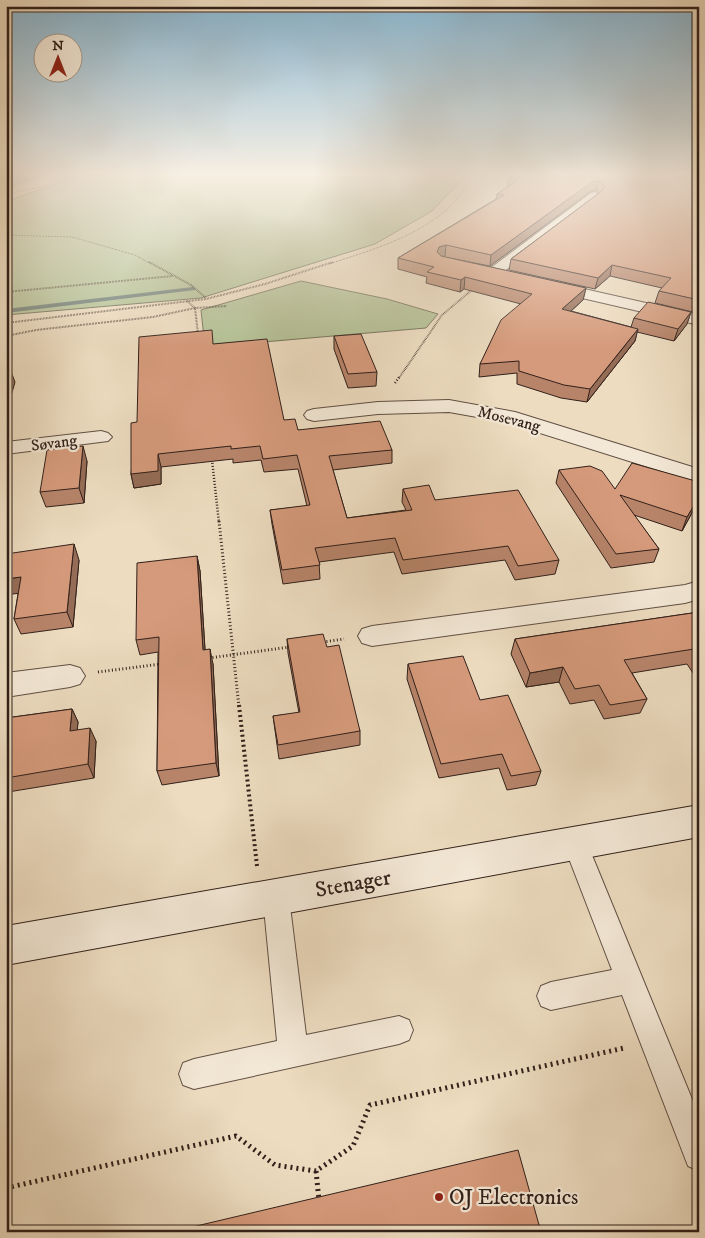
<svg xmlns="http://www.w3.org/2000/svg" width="705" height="1238" viewBox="0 0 705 1238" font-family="'IM FELL DW Pica',serif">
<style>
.green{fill:#b4c296;stroke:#727158}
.water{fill:#99bcb3;stroke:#6f7e76}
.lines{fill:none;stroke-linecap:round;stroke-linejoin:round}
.stream{fill:#6f7e76;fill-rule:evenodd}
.lane-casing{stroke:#604f44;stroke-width:2}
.street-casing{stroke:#604f44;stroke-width:2}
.secondary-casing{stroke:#31201a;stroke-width:2}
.path-far5{stroke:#31201a;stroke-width:1;stroke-dasharray:0.5 1;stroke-linecap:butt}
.path-far4{stroke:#31201a;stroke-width:2;stroke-dasharray:0.5 1;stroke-linecap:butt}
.path-far3{stroke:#31201a;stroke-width:2.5;stroke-dasharray:1 2;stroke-linecap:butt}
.path-far2{stroke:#31201a;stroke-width:3;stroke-dasharray:1 2.5;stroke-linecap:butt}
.path-far1{stroke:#31201a;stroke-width:4;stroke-dasharray:2 3;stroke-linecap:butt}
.path{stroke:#31201a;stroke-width:5;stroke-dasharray:2 4;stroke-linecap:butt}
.lane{fill:#f3e8d6;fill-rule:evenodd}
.street{fill:#f3e8d6;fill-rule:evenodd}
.secondary{fill:#f3e8d6;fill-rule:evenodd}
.wall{fill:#b7846a;stroke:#31201a}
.shaded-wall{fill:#956c56;stroke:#31201a}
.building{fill:#d59a7b;stroke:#31201a}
.poi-dot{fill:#8f2418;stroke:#f3e8d6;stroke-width:2}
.labels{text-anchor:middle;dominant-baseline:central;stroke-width:4.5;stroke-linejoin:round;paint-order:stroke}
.far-street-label{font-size:16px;fill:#31201a;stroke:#f3e8d6}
.near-street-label{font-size:22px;fill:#31201a;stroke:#f3e8d6}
.near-poi-label{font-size:22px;fill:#31201a;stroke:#f3e8d6;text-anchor:start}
</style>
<rect width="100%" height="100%" fill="#eddcc0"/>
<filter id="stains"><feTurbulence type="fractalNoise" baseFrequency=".004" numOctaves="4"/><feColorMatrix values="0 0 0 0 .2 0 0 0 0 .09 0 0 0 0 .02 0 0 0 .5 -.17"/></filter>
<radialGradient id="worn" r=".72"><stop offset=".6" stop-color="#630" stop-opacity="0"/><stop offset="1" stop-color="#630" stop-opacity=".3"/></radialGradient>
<g class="green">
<path d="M84,173H468L432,211L375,244L275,275L201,298L6,315V202Z"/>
<path d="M301,281L387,299L438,314L426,328L205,347L201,310Z"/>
</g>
<path class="water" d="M6,173H51L6,188Z"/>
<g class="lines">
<path class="stream" d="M193,287L195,288V290L6,313V309Z"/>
<g class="lane-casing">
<g id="lane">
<path d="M575,832L584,835L587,843L699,1116V1171L688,1166L622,995L551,1010L541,1006L537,996L541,986L551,982L612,970L563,843L566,835Z"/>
<path d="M276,886L285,889L289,898L306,1035L399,1016L409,1020L413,1030L409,1040L399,1044L194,1089L183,1085L179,1074L183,1063L194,1059L277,1041L263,898L267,889Z"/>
</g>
</g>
<g class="street-casing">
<g id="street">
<path d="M595,192L601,196L599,199L498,276H488L485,273L488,270L591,193Z"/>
<path d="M549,281L699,315V325L543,289L541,286L543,283Z"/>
<path d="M449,400L515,412L699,469V483L505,422L449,412L378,414L314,421L307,419L304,415L307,411L314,409L378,402Z"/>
<path d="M101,431L108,433L112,437L108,441L6,454V442Z"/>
<path d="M699,581V599L685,603L372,646L362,643L358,636L362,629L372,626L685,585Z"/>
<path d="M70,665L80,668L85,676L80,684L70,687L6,697V673Z"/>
</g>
</g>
<g class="secondary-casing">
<path id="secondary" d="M699,805V837L6,965V926Z"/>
</g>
<g class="path-far5">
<path d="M6,203L9,197L16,192L41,187L73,173"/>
<path d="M6,235L72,237L135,255L151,264"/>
<path d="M329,264C368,251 412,239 445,211C457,201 467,185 477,173"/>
</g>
<g class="path-far4">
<path d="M149,262L191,285L206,298"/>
<path d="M6,292L173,276"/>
<path d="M187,301L195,308L198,334"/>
<path d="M6,323L206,299L265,284L333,262"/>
<path d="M6,336L36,330L153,317L195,308L227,306"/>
<path d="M399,378L442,315L473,289"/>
</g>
<g class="path-far3">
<path d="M395,383L400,376"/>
<path d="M212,460L219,523"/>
</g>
<g class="path-far2">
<path d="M219,521L239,707"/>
<path d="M323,642L344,639"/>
<path d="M209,658L290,647"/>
<path d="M98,672L161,664"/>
</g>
<path class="path-far1" d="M239,705L257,866"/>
<g class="path">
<path d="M6,998L8,980"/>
<path d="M316,1171L319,1200"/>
<path d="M6,1188L236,1136L275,1165L316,1171L353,1146L370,1105L624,1048"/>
</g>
<use href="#lane" class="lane"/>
<use href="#street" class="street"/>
<use href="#secondary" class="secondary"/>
</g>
<g class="wall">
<path d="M699,173V310L697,313L655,303L659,291L662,288L610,276L595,289L509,270L511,259L599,193L596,190L590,192L490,266L444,257L586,288L583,300L571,311L631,327L634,318L691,312L687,324L674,341L637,332L635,341L587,402L561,398L517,384V373L479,377L480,364L521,304L464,289L460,292L426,283L427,277L398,269V258L496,199L497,194L507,188L508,178Z"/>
<path d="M334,336L377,372L376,386L348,388L334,349Z"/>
<path d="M214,344L284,420L298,430L392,450V463L333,470L347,518L406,510L402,502L403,489L435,500L559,560L555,574L515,580L505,560L402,574L394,552L319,562L320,579L283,584L272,524L270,510L307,506L298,469L264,472L261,460L233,463V459L161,467V484L134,488L131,474L137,422Z"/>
<path d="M87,461L84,503L46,507L40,492Z"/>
<path d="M559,470L615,489L699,500L682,531L634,515L659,549L654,562L611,568L556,483Z"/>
<path d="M197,556L200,571L205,650L213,664L219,776L162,785L157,771L158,652L140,655L136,640Z"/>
<path d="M79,560L73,627L21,634L14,619L18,594Z"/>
<path d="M699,612V682L687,664L632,673L647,699L640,713L604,719L594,700L570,704L559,682L526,687L511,654L515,639Z"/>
<path d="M287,639L327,647L360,731V745L279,759L273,716L299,713L288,653Z"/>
<path d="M408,664L480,700L541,771L536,785L507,790L499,768L439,778L407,679Z"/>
<path d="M72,709L78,722L77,730L96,741L94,778L8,792L6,789V718Z"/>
</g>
<g class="shaded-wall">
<path d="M598,181L596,190L590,192L490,266L491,255L592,182Z"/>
<path d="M446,245L445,256L438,258L437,252L439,247Z"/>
<path d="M612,265L610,276L595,289L598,278Z"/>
<path d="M465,277L464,289L460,292L461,280Z"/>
<path d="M586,288L583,300L560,321L562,309Z"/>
<path d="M691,312L687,324L674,341L678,329Z"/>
<path d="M638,329L635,341L587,402L590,389Z"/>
<path d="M10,369L15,382L6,414V381Z"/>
<path d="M83,446L87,461L84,503L79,488Z"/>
<path d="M158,454L161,467V484L134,488L131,474Z"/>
<path d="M699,497V500L682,531L687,517Z"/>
<path d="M74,544L79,560L73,627L67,612Z"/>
<path d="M197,556L200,571L206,665L203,650Z"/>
<path d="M21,577L27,592L6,595V579Z"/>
<path d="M210,649L213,664L219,776L216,763Z"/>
<path d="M563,667L559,682L526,687L530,673Z"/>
<path d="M72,709L78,722L76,744L70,731Z"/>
<path d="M90,728L96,741L94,778L88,764Z"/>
</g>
<g class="building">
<path d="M517,173H699V300L659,291L671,278L612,265L598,278L511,259L602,191L605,186L598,181L592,182L491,255L446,245L439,247L437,252L441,256L586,288L562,309L638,329L590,389L564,385L519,371V361L480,364L501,320L532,294L465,277L461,280L427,272L434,267L398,258L504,195L497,194L518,180L508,178Z"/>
<path d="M648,302L691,312L678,329L634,318Z"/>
<path d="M212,330L213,344L267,339L284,420L295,419L298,430L380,421L392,450L329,456L347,518L412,510L403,489L429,485L435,500L518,490L559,560L518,566L508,546L403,560L395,538L315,548L320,565L282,570L270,510L310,505L297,455L263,459L260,446L231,449V446L158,454V471L131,474V423L137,422L139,337Z"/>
<path d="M361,334L377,372L348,374L334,336Z"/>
<path d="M6,369H10L6,381Z"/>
<path d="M83,446L79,488L40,492L47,450Z"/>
<path d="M632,463L699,482V497L687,517L620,495L659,549L616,554L559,470L590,466L602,471L615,489Z"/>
<path d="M74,544L67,612L14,619L21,577L6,579V554Z"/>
<path d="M197,556L203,650L210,649L216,763L157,771L159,637L136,640L137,563Z"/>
<path d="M699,612V656L694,649L624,660L647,699L610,705L599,685L575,689L563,667L530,673L515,639Z"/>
<path d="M323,634L327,647L339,645L360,731L278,745L273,716L300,712L287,639Z"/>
<path d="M463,656L480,700L508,695L541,771L511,776L502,754L441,764L408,664Z"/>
<path d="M72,709L70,731L90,728L88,764L6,778V718Z"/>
<path d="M518,1150L541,1232H171Z"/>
</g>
<linearGradient id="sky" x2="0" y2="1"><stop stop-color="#88b7d3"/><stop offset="0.5" stop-color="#f7efe3"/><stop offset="1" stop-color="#f7efe3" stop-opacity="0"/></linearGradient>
<rect width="705" height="347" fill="url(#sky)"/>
<circle class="poi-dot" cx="439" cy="1197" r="5"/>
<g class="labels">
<g class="far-street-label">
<text transform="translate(509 419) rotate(14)">Mosevang</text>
<text transform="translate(54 443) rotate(-7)">Søvang</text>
</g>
<g class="near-street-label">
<text transform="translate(353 884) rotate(-10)">Stenager</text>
</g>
<g class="near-poi-label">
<text x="449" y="1197">OJ Electronics</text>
</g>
</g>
<rect width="705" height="1238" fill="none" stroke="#eddcc0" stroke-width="25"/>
<rect x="8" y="8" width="690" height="1223" fill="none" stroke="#31201a" stroke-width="2.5"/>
<rect x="12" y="12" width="680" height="1213" fill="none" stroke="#31201a"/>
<g transform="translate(58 58)"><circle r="24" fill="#f3e8d6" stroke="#a5988b"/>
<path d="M0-4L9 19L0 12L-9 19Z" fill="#8f2418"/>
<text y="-8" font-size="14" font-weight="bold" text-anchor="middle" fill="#31201a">N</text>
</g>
<rect width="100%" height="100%" filter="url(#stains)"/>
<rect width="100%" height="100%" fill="url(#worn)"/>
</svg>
